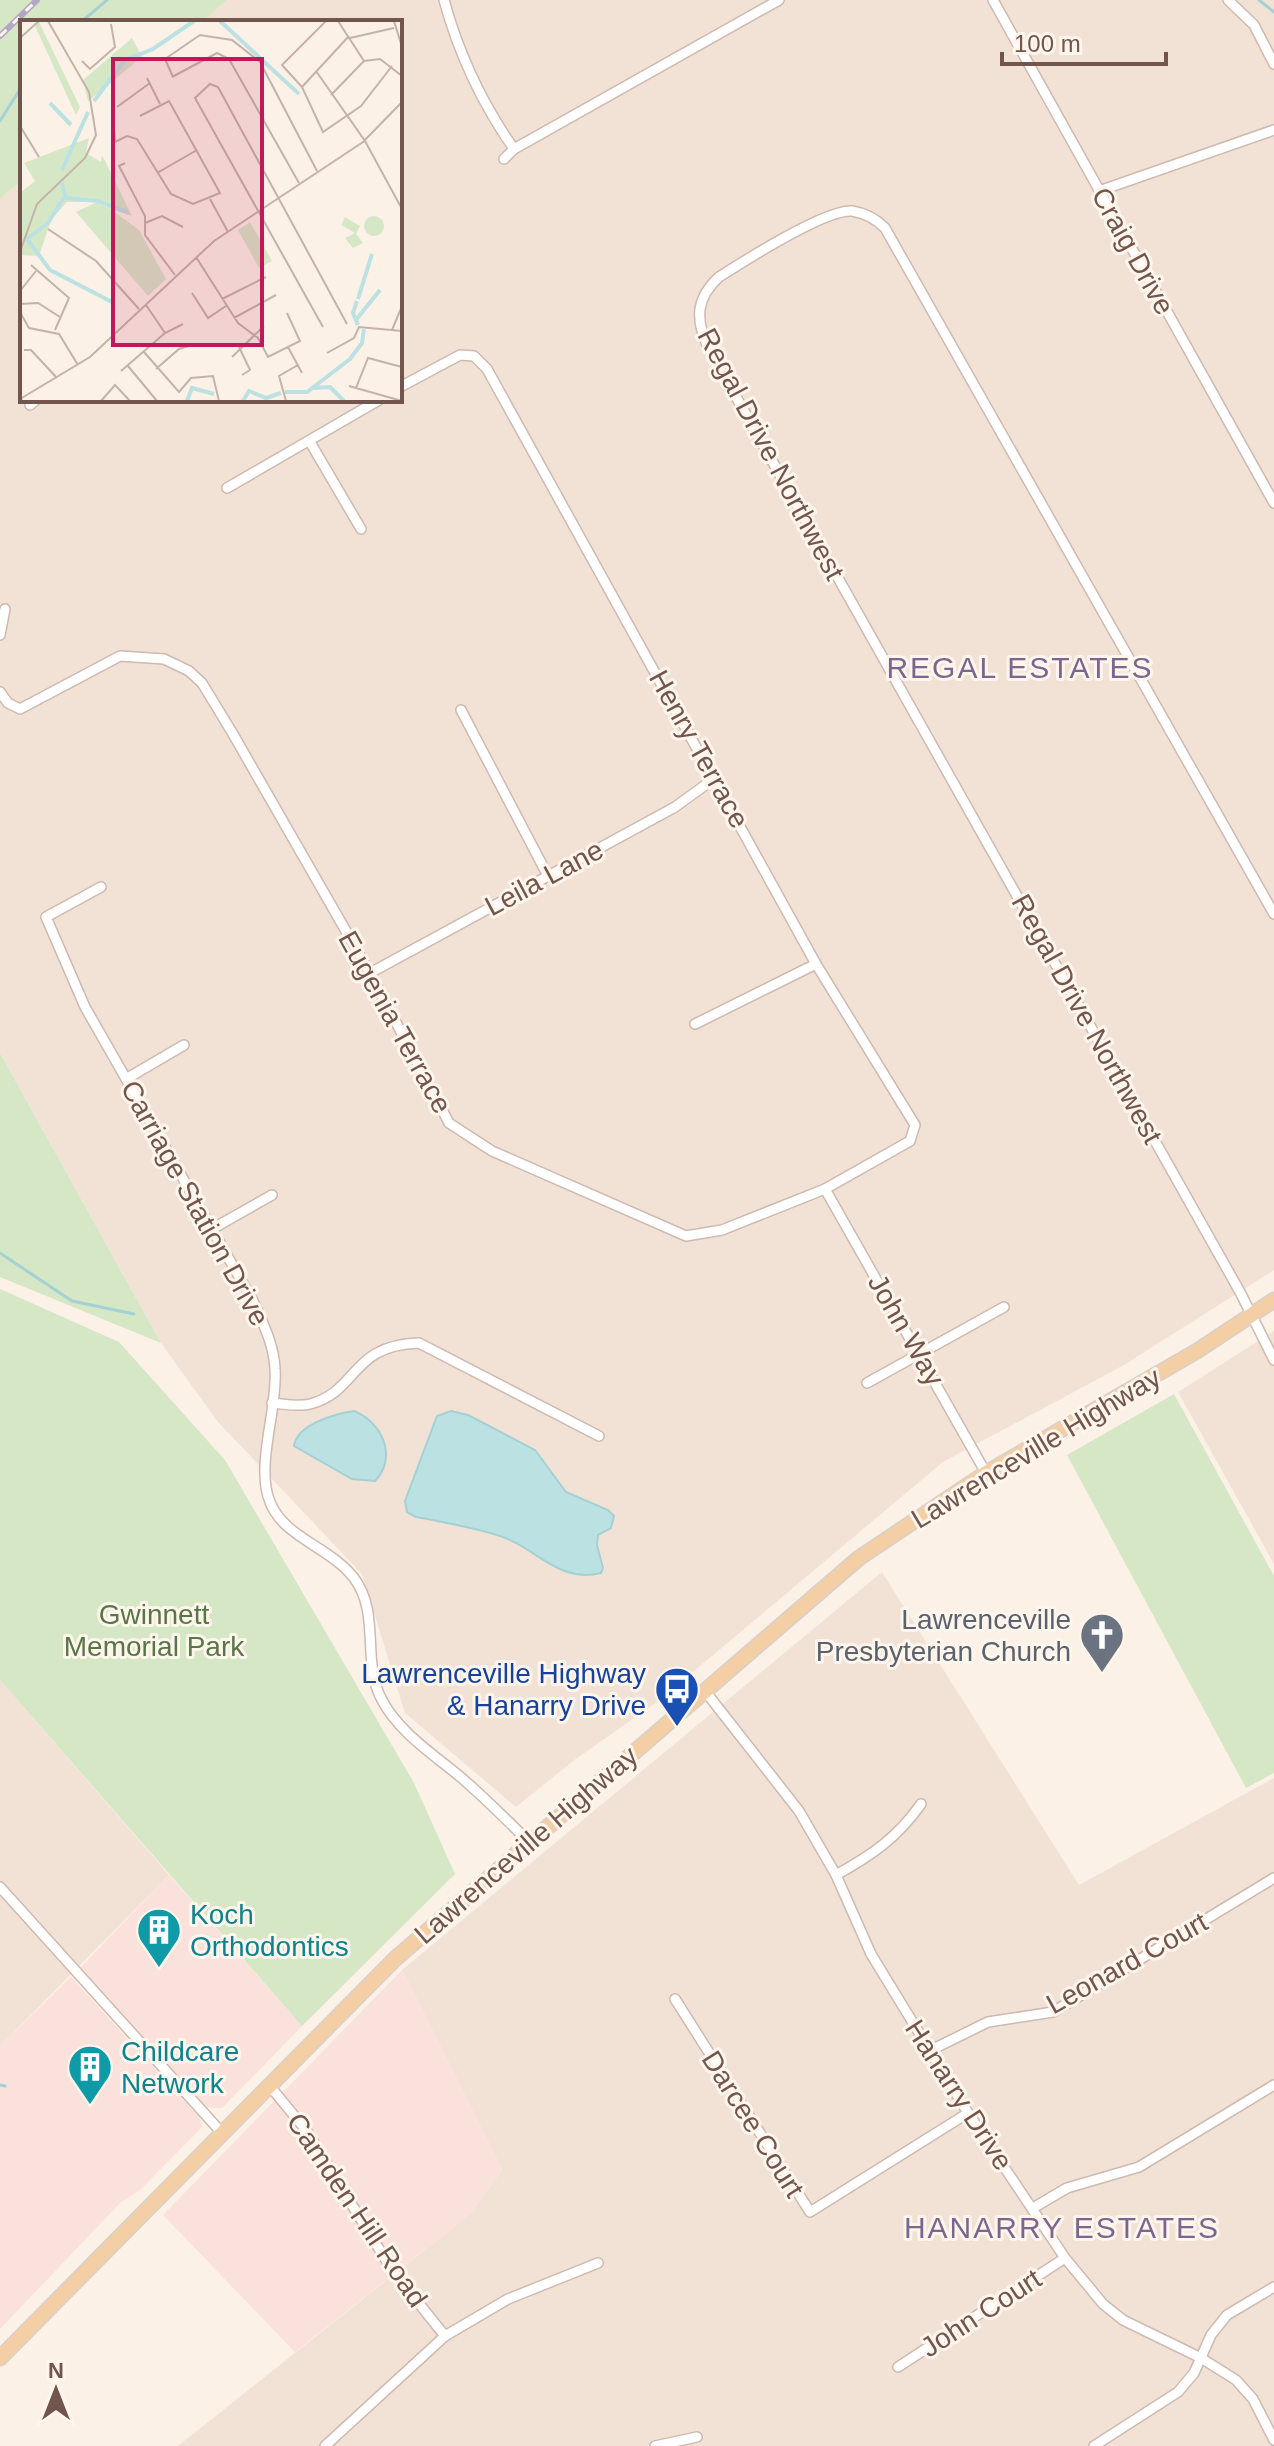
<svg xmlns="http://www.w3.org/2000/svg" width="1274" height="2446" viewBox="0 0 1274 2446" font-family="Arial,sans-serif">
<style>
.residential{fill:#f2e2d5}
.commercial{fill:#fae1db}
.green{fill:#d6e7c6}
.water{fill:#bce1e3;stroke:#a3d1d4;stroke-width:2}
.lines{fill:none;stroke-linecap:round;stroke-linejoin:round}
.stream{stroke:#a3d1d4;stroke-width:3}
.street-casing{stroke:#cebab0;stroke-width:12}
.primary-casing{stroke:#d8d0cd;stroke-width:17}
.street{stroke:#fff;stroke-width:9}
.primary{stroke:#f4cea4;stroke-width:14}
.rail-casing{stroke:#b3a5c3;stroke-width:6}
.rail{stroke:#fef5ec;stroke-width:3;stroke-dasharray:9;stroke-linecap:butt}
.labels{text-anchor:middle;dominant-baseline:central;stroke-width:6;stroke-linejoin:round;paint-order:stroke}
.street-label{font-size:28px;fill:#72564d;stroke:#fef5ec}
.park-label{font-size:28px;fill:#597746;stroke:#fef5ec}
.worship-label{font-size:28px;fill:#5b616d;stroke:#fef5ec;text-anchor:end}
.transit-label{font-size:28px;fill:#164399;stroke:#fef5ec;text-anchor:end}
.culture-label{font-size:28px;fill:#0d838f;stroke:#fef5ec;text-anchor:start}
.neighbourhood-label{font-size:30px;letter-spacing:2px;fill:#7c658e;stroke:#fef5ec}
.inset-river{fill:none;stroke:#bce1e3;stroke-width:4}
.inset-road{fill:none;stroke:#c4b3a9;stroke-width:2}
.view{fill:#c2185b;fill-opacity:0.15;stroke:#c2185b;stroke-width:4}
.inset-edge{fill:none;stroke:#72564d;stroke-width:4}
</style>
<rect width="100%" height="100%" fill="#fbf1e6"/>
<g class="residential">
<path d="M227,0H1274V1270L1124,1365L943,1462L657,1702L573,1761L516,1807L405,1713L362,1574L218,1422L161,1343L0,1053V199L22,180V400H400V22H202Z"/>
<path d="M1274,1331V1564L1178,1392Z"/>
<path d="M882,1572L1079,1885L1274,1778V2446H178L470,2214L502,2170L402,1970Z"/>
<path d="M0,1680L169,1875L0,2046Z"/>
</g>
<g class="commercial">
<path d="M169,1875L302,2026L222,2108L206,2107L79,1969Z"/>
<path d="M402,1970L502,2170L470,2214L295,2352L163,2215Z"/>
<path d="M71,1977L199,2117L202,2127L139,2191L121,2202L0,2329V2046Z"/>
</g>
<g class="green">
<path d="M0,0H227L202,22H22V180L0,199Z"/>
<path d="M0,1053L161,1343L0,1277Z"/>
<path d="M0,1289L119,1342L225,1460L414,1783L455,1874L302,2026L0,1680Z"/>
<path d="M1174,1394L1274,1576V1773L1246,1788L1067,1455Z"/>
</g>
<g class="water">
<path d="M354,1411C382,1422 398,1457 375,1481L352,1479L294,1446C297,1424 335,1414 354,1411Z"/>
<path d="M451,1411L468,1415L535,1450L566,1492L608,1510L614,1516L611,1528L598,1535L597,1545L603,1568L601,1573C558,1584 535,1546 497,1535C471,1527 443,1522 416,1517L407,1512L405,1501L437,1416Z"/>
</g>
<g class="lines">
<g class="stream">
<path d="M1259,0L1274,12"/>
<path d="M81,22L107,0"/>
<path d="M0,121L22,86"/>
<path d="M0,1253L72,1301L134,1314"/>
<path d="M0,2085L5,2086"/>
</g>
<g class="street-casing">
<g id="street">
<path d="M444,0C459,55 481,102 514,149"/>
<path d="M993,0L1274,503"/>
<path d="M1228,0L1254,25L1274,64"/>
<path d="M504,159L514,149L779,0"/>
<path d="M1099,191L1274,130"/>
<path d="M30,405L36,400"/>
<path d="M310,442L361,529"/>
<path d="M227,488L379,400"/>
<path d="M0,635L5,609"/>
<path d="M0,692L8,703L20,709L120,656L164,659L189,671L202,683L233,734L370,973L449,1123L492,1151L686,1236L722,1230L825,1189L910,1141L915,1125L816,964L487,369L474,356L460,355L400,387"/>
<path d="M461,710L548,876"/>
<path d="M101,887L46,917L85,1007L253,1301C263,1323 274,1345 275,1369C278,1409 255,1466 270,1502C284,1538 329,1546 354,1578C381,1614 361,1662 382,1700C399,1733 436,1756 464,1780C487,1800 509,1822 530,1843"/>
<path d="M1274,914L885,228C876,219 865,213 852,211C826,209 744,261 719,277C696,298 695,319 708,347L1240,1292L1274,1360"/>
<path d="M370,973L675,807L715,778"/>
<path d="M695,1024L816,964"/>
<path d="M126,1079L184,1045"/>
<path d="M825,1189L986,1473"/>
<path d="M212,1229L272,1195"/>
<path d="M867,1383L1004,1307"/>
<path d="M272,1403C284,1404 299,1407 310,1404C359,1391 350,1345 419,1343L599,1436"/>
<path d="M705,1691L799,1811L836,1875L871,1954L968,2113L1065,2258L1103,2304L1123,2320L1201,2358L1236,2380L1253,2399L1274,2440"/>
<path d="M836,1875C872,1855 897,1838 921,1804"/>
<path d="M0,1887L222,2133"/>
<path d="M675,1999L810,2212L968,2113"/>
<path d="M929,2051L988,2022L1053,2012L1274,1878"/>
<path d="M269,2085L306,2130L392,2270L445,2336"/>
<path d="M1033,2208L1067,2188L1139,2167L1274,2085"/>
<path d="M898,2367L1065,2258"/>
<path d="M325,2446L445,2336L508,2299L598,2263"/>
<path d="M655,2446L697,2437"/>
<path d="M1094,2446L1178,2392L1194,2373L1211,2335L1227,2315L1274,2287"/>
</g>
</g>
<g class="primary-casing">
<path id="primary" d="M0,2358L395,1959L859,1558L986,1473L1197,1351L1274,1300"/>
</g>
<use href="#street" class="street"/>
<use href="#primary" class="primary"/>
<g class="rail-casing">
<path id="rail" d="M0,36L37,0"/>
</g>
<use href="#rail" class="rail"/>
</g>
<defs>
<g id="church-pin" transform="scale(2.3)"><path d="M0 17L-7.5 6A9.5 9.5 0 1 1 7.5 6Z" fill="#6b7280" stroke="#fef5ec"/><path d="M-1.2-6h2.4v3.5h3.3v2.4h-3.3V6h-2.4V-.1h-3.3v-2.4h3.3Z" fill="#fff"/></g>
<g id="bus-pin" transform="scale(2.3)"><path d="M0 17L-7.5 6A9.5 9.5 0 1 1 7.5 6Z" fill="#1a4fb4" stroke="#fef5ec"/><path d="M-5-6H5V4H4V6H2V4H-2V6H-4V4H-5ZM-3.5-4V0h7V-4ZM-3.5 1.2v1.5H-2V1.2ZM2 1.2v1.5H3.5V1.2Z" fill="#fff"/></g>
<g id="building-pin" transform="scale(2.3)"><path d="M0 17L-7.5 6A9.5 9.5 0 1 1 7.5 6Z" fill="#0f9aa8" stroke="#fef5ec"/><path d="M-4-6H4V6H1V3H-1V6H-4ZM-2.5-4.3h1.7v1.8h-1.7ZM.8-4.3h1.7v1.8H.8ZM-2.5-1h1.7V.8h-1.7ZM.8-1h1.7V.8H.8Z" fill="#fff"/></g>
</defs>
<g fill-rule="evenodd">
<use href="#church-pin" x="1102" y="1635"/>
<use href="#bus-pin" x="677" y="1689"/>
<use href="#building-pin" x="159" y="1930"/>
<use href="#building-pin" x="90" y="2067"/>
</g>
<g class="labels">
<g class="street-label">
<text transform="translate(1133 251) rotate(61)">Craig Drive</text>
<text transform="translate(771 454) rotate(62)">Regal Drive Northwest</text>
<text transform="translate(699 749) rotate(61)">Henry Terrace</text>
<text transform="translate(544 878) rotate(-28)">Leila Lane</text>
<text transform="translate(1087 1019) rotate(61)">Regal Drive Northwest</text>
<text transform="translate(395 1022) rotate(61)">Eugenia Terrace</text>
<text transform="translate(195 1203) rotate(61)">Carriage Station Drive</text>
<text transform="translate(906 1330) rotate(60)">John Way</text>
<text transform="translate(1036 1448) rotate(-31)">Lawrenceville Highway</text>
<text transform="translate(526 1845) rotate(-41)">Lawrenceville Highway</text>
<text transform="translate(1127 1963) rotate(-29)">Leonard Court</text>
<text transform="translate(959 2095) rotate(57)">Hanarry Drive</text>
<text transform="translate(753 2124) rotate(58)">Darcee Court</text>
<text transform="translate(357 2210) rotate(56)">Camden Hill Road</text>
<text transform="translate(981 2313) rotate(-33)">John Court</text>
</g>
<g class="park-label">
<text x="154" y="1614">Gwinnett<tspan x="154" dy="32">Memorial Park</tspan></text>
</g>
<g class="worship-label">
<text x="1071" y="1619">Lawrenceville<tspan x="1071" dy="32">Presbyterian Church</tspan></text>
</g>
<g class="transit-label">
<text x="646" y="1673">Lawrenceville Highway<tspan x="646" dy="32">&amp; Hanarry Drive</tspan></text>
</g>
<g class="culture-label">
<text x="190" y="1914">Koch<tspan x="190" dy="32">Orthodontics</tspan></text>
<text x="121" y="2051">Childcare<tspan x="121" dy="32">Network</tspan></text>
</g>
<g class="neighbourhood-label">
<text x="1020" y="667">REGAL ESTATES</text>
<text x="1062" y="2227">HANARRY ESTATES</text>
</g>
</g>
<g transform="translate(20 20)">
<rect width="382" height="382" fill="#fbf1e6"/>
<path d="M19,2L60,87L56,95L15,6ZM112,18L122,37L68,81L63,60ZM69,118L66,133L81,142L82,135L112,196L89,188L119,210L146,259L128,276L56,192L77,182H47L31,200L19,236L0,235V173L15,161L4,143ZM344 206a10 10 0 1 1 20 0a10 10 0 1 1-20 0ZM325,197L340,206L336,214L343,223L333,228L325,218L335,213L321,205ZM230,202L252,241L239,248L218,210Z" fill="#d6e7c6"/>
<path class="inset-river" d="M200,1L279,74M74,81L105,40L133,29L174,1M30,83L51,105M42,150L68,92M45,178L78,181L109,193M7,219L30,250L94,283M7,219L28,203L45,176L42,163M338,279L352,234M337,281L333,293L338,305M335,301L360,270M292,368L310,367L324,381M265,372H287L330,339L342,323L344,309M167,381L172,368L194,374M223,381L229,371L246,378L261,373"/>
<path class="inset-road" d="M306,1L262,45L282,67L303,112L341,86L372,46M318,1L344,41M374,1L382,27M0,18L19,1M330,18L374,8M62,41L70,49L95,27L91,4M344,41L360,39L382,56M296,51L345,121L382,189M152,57L197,33L209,39L279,163M153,57L145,39L180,15L212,20L240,42L297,151M127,58L140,84M282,67L329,16M311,75L344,41M97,87L130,63M0,106L19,137M94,110L95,122L107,116L117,119L151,174L173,184L200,173L149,81L120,96M105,143L99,146L125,196V215L155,255M137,153L177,130M190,179L208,212M125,203L142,196L163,207M28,209L76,241L119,289M0,232L17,184L65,138L76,115L69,72L28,1M176,237L218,303L238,318L248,337L280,321L267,293M11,245L49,278L35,310M0,271L16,251M172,273L188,298L206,286M202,279L246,257M0,284L18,283L40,297M126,285L145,313M0,292L9,308L39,314L58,345M214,298L256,275M303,307L175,78L190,64L198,67L327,304M372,310L382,286M219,327L230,350L222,355M268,327L282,353M4,330H11L37,358M124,332L159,372L171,358L193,356L199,381M307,333L334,318L339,307L382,311M212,337L244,306M108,346L137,381M136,349L159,329L175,324M101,351L145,313L163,304M329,366L382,381M336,368L348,338L382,347M0,379L70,337L194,221L343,122L382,82M81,381L95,365L110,381M266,381L259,356L278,345"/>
<path class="view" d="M93,39H242V325H93Z"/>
<rect width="382" height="382" class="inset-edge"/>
</g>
<g transform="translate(56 2390)" stroke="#fef5ec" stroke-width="6" paint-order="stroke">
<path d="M0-6L14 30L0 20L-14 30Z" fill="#72564d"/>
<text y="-12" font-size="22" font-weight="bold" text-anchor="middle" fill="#72564d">N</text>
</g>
<path d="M1002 52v12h164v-12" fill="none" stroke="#72564d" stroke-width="4"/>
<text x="1014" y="52" font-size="24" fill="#72564d" stroke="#fef5ec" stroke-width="6" paint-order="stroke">100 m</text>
</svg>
